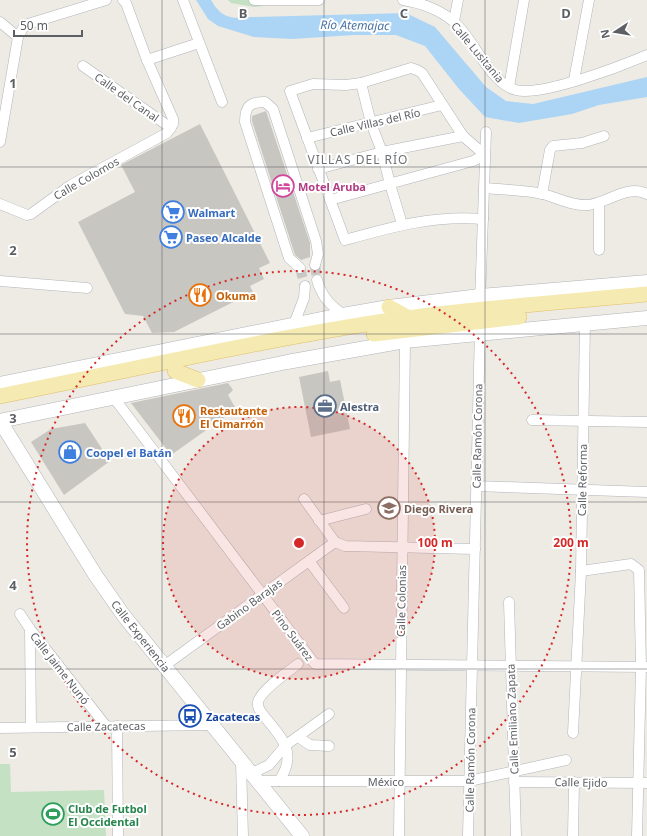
<svg xmlns="http://www.w3.org/2000/svg" width="647" height="836" viewBox="0 0 647 836" font-family="'Noto Sans',sans-serif">
<style>
.green{fill:#c4e1c4}
.water{fill:#acd5f5}
.building{fill:#c8c6c1}
.lines{fill:none;stroke-linecap:round;stroke-linejoin:round}
.street-tunnel{stroke:#c9c8c4;stroke-width:10;stroke-dasharray:10 5;stroke-linecap:butt}
.street-casing{stroke:#b1b4b8;stroke-width:11}
.secondary-casing{stroke:#b1b3b7;stroke-width:15}
.primary-casing{stroke:#e1bf69;stroke-width:16}
.street{stroke:#fff;stroke-width:10}
.secondary{stroke:#fff;stroke-width:14}
.primary{stroke:#f5eab1;stroke-width:15}
.grid{fill:none;stroke:#5c5f63;stroke-width:1;stroke-opacity:0.55}
.ring{fill:none;stroke:#d62828;stroke-width:2;stroke-dasharray:2 4}
.labels{text-anchor:middle;dominant-baseline:central;stroke-width:4;stroke-linejoin:round;paint-order:stroke}
.street-label{font-size:11px;fill:#5c5f63;stroke:#fff}
.hotel-label{font-size:11px;font-weight:bold;fill:#b23c85;stroke:#fff;text-anchor:start}
.shop-label{font-size:11px;font-weight:bold;fill:#366cbe;stroke:#fff;text-anchor:start}
.food-label{font-size:11px;font-weight:bold;fill:#c56008;stroke:#fff;text-anchor:start}
.service-label{font-size:11px;font-weight:bold;fill:#4e5e75;stroke:#fff;text-anchor:start}
.education-label{font-size:11px;font-weight:bold;fill:#785e54;stroke:#fff;text-anchor:start}
.transit-label{font-size:11px;font-weight:bold;fill:#164399;stroke:#fff;text-anchor:start}
.leisure-label{font-size:11px;font-weight:bold;fill:#27864d;stroke:#fff;text-anchor:start}
.water-label{font-size:12px;font-style:italic;fill:#4c77a5;stroke:#fff}
.neighbourhood-label{font-size:12px;letter-spacing:1px;fill:#6d7175;stroke:#fff}
.grid-label{font-size:13px;text-anchor:middle;font-weight:bold;fill:#5c5f63;stroke:#fff;stroke-width:4;stroke-linejoin:round;paint-order:stroke}
.centre{fill:#d62828;stroke:#fff;stroke-width:2}
.ring-label{font-size:12px;text-anchor:middle;font-weight:bold;fill:#d62828;stroke:#fff;stroke-width:4;stroke-linejoin:round;paint-order:stroke}
</style>
<rect width="100%" height="100%" fill="#edebe4"/>
<g class="green">
<path d="M228,0H263L262,6L254,7L231,3Z"/>
<path d="M0,764H10L11,792L104,790L106,836H0Z"/>
</g>
<path class="water" d="M196,0H211C222,19 232,19 252,17L406,13L435,27L486,87L506,101L533,104L647,77V97L599,105L572,114L519,123L485,117L459,89L425,46L396,35H354L292,39L254,37L218,26L208,19Z"/>
<g class="building">
<path d="M266,111L310,243V257L301,260L295,255L252,121V116Z"/>
<path d="M200,124L270,263L259,268L264,279L250,286L253,292L174,332L152,333L143,316L125,314L78,222L135,192L121,165Z"/>
<path d="M328,371L330,382L340,380L350,429L311,437L299,377Z"/>
<path d="M228,383L233,390L228,395L236,409L171,455L131,403Z"/>
<path d="M85,423L110,461L64,495L31,442L51,429Z"/>
</g>
<g class="lines">
<g class="street-tunnel">
<path d="M315,265L317,280"/>
<path d="M300,268L305,286"/>
</g>
<g class="street-casing">
<g id="street">
<path d="M183,0L222,102"/>
<path d="M254,0H319"/>
<path d="M403,0C421,3 439,9 453,21C474,38 489,83 516,90C541,97 621,66 647,55"/>
<path d="M454,21L458,0"/>
<path d="M0,22L18,37"/>
<path d="M147,60L199,43"/>
<path d="M83,66L171,128"/>
<path d="M574,80L589,0"/>
<path d="M361,83L371,123L382,152L390,184L402,224"/>
<path d="M509,87L524,0"/>
<path d="M307,138L442,105"/>
<path d="M0,142L18,37L23,28L28,24L106,0"/>
<path d="M318,169L382,152L463,136"/>
<path d="M485,188C504,190 525,190 543,194C558,198 572,206 588,205C608,203 627,184 647,194"/>
<path d="M542,194L550,150L553,146L582,143L604,136"/>
<path d="M330,200L473,161L485,155L463,136L422,73L417,70L411,68L361,83L346,85L313,84L290,91L345,240C392,227 433,215 483,219"/>
<path d="M599,203V250"/>
<path d="M0,204L27,215L31,214L71,185L167,133L173,124V119L147,60L126,3L123,0"/>
<path d="M300,268L289,258L245,122C245,107 249,102 265,102L273,109L316,241L318,254L315,265"/>
<path d="M317,280C322,297 330,305 344,315"/>
<path d="M0,281L87,288"/>
<path d="M480,302L486,132"/>
<path d="M294,324L304,298L305,286"/>
<path d="M114,398L315,664L647,667"/>
<path d="M532,420L647,422"/>
<path d="M476,486L647,492"/>
<path d="M304,499L335,542L345,546L475,549"/>
<path d="M319,521L366,509"/>
<path d="M309,561L344,608"/>
<path d="M581,571L631,564L639,570L641,667L637,836"/>
<path d="M509,602L516,836"/>
<path d="M20,614L30,629L106,726"/>
<path d="M30,629L31,727"/>
<path d="M164,666L335,542"/>
<path d="M117,726L118,836"/>
<path d="M0,728L211,725"/>
<path d="M573,733L581,571L585,323"/>
<path d="M298,737L310,745L329,746"/>
<path d="M241,762L243,836"/>
<path d="M250,774L269,765L286,745L329,714"/>
<path d="M257,781H469L566,760"/>
<path d="M279,781C298,753 282,738 264,716C261,712 257,708 258,702C260,691 289,671 298,664"/>
<path d="M514,782L647,783"/>
<path d="M399,836L405,341"/>
<path d="M468,836L480,328"/>
<path d="M573,836L574,782"/>
</g>
</g>
<g class="secondary-casing">
<g id="secondary">
<path d="M0,384L331,317L389,307L480,296L647,282"/>
<path d="M0,421L287,362L405,341L647,318"/>
<path d="M0,421L96,576L124,616L302,836"/>
</g>
</g>
<g class="primary-casing">
<g id="primary">
<path d="M389,307L409,318"/>
<path d="M374,334L519,317"/>
<path d="M175,371L198,380"/>
<path d="M0,396C130,370 260,340 391,320C476,308 562,302 647,294"/>
</g>
</g>
<use href="#street" class="street"/>
<use href="#secondary" class="secondary"/>
<use href="#primary" class="primary"/>
</g>
<path class="grid" d="M162,0V836M324,0V836M485,0V836M0,167H647M0,334H647M0,502H647M0,669H647"/>
<circle cx="299" cy="543" r="136" fill="#d62828" fill-opacity=".12"/>
<g class="ring">
<circle cx="299" cy="543" r="136"/>
<circle cx="299" cy="543" r="272"/>
</g>
<defs>
<g id="hotel-ring" transform="scale(1.15)"><circle r="9.5" fill="#fff" stroke="#d1479c" stroke-width="1.5"/><path d="M-6-4.5h1.5V1H6V5H4.5V3h-9V5H-6ZM-4 0a1.8 1.8 0 1 1 3.6 0ZM.5 0V-2.5h3Q6-2.5 6 0Z" fill="#d1479c"/></g>
<g id="supermarket-ring" transform="scale(1.15)"><circle r="9.5" fill="#fff" stroke="#3f7fe0" stroke-width="1.5"/><path d="M-6-5.5h2.5l.6 2H6L4.5 2H-2.5L-4.4-4H-6ZM-1.5 3.2a1.3 1.3 0 1 0 .1 0ZM3 3.2a1.3 1.3 0 1 0 .1 0Z" fill="#3f7fe0"/></g>
<g id="restaurant-ring" transform="scale(1.15)"><circle r="9.5" fill="#fff" stroke="#e8710a" stroke-width="1.5"/><path d="M-5-6h1v4h1v-4h1v4h1v-4h1v5L-1.5 .5V6h-2V.5L-5-1ZM5-6V6H3V1.5H1.5Q1.5-4 5-6Z" fill="#e8710a"/></g>
<g id="office-ring" transform="scale(1.15)"><circle r="9.5" fill="#fff" stroke="#5c6f8a" stroke-width="1.5"/><path d="M-6-3h4V-5.5h4V-3h4V5H-6ZM-1-4.5V-3h2v-1.5ZM-6 0V1H6V0Z" fill="#5c6f8a"/></g>
<g id="shop-ring" transform="scale(1.15)"><circle r="9.5" fill="#fff" stroke="#3f7fe0" stroke-width="1.5"/><path d="M-5-2.5h2.3a2.7 3.5 0 0 1 5.4 0H5L5.5 6h-11ZM-1.5-2.5h3a1.5 2.3 0 0 0-3 0Z" fill="#3f7fe0"/></g>
<g id="school-ring" transform="scale(1.15)"><circle r="9.5" fill="#fff" stroke="#8d6e63" stroke-width="1.5"/><path d="M0-5L7-2L0 1L-7-2ZM-4 1L0 2.5L4 1V4Q0 6-4 4Z" fill="#8d6e63"/></g>
<g id="bus-ring" transform="scale(1.15)"><circle r="9.5" fill="#fff" stroke="#1a4fb4" stroke-width="1.5"/><path d="M-5-6H5V4H4V6H2V4H-2V6H-4V4H-5ZM-3.5-4V0h7V-4ZM-3.5 1.2v1.5H-2V1.2ZM2 1.2v1.5H3.5V1.2Z" fill="#1a4fb4"/></g>
<g id="stadium-ring" transform="scale(1.15)"><circle r="9.5" fill="#fff" stroke="#2e9e5b" stroke-width="1.5"/><path d="M0-5a6.5 5 0 1 0 0 10a6.5 5 0 1 0 0-10ZM-3.5-1.8h7v3.6h-7Z" fill="#2e9e5b"/></g>
</defs>
<g fill-rule="evenodd">
<use href="#hotel-ring" x="283" y="186"/>
<use href="#supermarket-ring" x="173" y="212"/>
<use href="#supermarket-ring" x="171" y="237"/>
<use href="#restaurant-ring" x="200" y="295"/>
<use href="#office-ring" x="325" y="406"/>
<use href="#restaurant-ring" x="184" y="416"/>
<use href="#shop-ring" x="70" y="452"/>
<use href="#school-ring" x="389" y="508"/>
<use href="#bus-ring" x="190" y="716"/>
<use href="#stadium-ring" x="53" y="814"/>
</g>
<g class="labels">
<g class="street-label">
<text transform="translate(478 52) rotate(50)">Calle Lusitania</text>
<text transform="translate(127 97) rotate(35)">Calle del Canal</text>
<text transform="translate(375 122) rotate(-13)">Calle Villas del Río</text>
<text transform="translate(86 178) rotate(-30)">Calle Colomos</text>
<text transform="translate(477 436) rotate(-89)">Calle Ramón Corona</text>
<text transform="translate(582 480) rotate(-89)">Calle Reforma</text>
<text transform="translate(401 601) rotate(-89)">Calle Colonias</text>
<text transform="translate(249 604) rotate(-36)">Gabino Barajas</text>
<text transform="translate(293 635) rotate(53)">Pino Suárez</text>
<text transform="translate(141 636) rotate(52)">Calle Experiencia</text>
<text transform="translate(60 668) rotate(52)">Calle Jaime Nunó</text>
<text transform="translate(512 719) rotate(-92)">Calle Emiliano Zapata</text>
<text transform="translate(106 726) rotate(-1)">Calle Zacatecas</text>
<text transform="translate(470 760) rotate(-89)">Calle Ramón Corona</text>
<text x="386" y="781">México</text>
<text transform="translate(581 782) rotate(1)">Calle Ejido</text>
</g>
<g class="hotel-label">
<text x="298" y="186">Motel Aruba</text>
</g>
<g class="shop-label">
<text x="188" y="212">Walmart</text>
<text x="186" y="237">Paseo Alcalde</text>
<text x="86" y="452">Coopel el Batán</text>
</g>
<g class="food-label">
<text x="216" y="295">Okuma</text>
<text x="200" y="410">Restautante<tspan x="200" dy="13">El Cimarrón</tspan></text>
</g>
<g class="service-label">
<text x="340" y="406">Alestra</text>
</g>
<g class="education-label">
<text x="404" y="508">Diego Rivera</text>
</g>
<g class="transit-label">
<text x="206" y="716">Zacatecas</text>
</g>
<g class="leisure-label">
<text x="68" y="808">Club de Futbol<tspan x="68" dy="13">El Occidental</tspan></text>
</g>
<g class="water-label">
<text transform="translate(355 25) rotate(1)">Río Atemajac</text>
</g>
<g class="neighbourhood-label">
<text x="358" y="159">VILLAS DEL RÍO</text>
</g>
</g>
<g class="grid-label">
<text x="243" y="18">B</text>
<text x="404" y="18">C</text>
<text x="566" y="18">D</text>
<text x="13" y="88">1</text>
<text x="13" y="255">2</text>
<text x="13" y="423">3</text>
<text x="13" y="590">4</text>
<text x="13" y="757">5</text>
</g>
<circle cx="299" cy="543" r="6" class="centre"/>
<g class="ring-label">
<text x="435" y="547">100 m</text>
<text x="571" y="547">200 m</text>
</g>
<g transform="translate(615 32) rotate(258)" stroke="#ffffff" stroke-width="3" paint-order="stroke">
<path d="M0-3L7 15L0 10L-7 15Z" fill="#5c5f63"/>
<text y="-6" font-size="11" font-weight="bold" text-anchor="middle" fill="#5c5f63">N</text>
</g>
<path d="M14 30v6h68v-6" fill="none" stroke="#5c5f63" stroke-width="2"/>
<text x="20" y="30" font-size="12" fill="#5c5f63" stroke="#ffffff" stroke-width="3" paint-order="stroke">50 m</text>
</svg>
